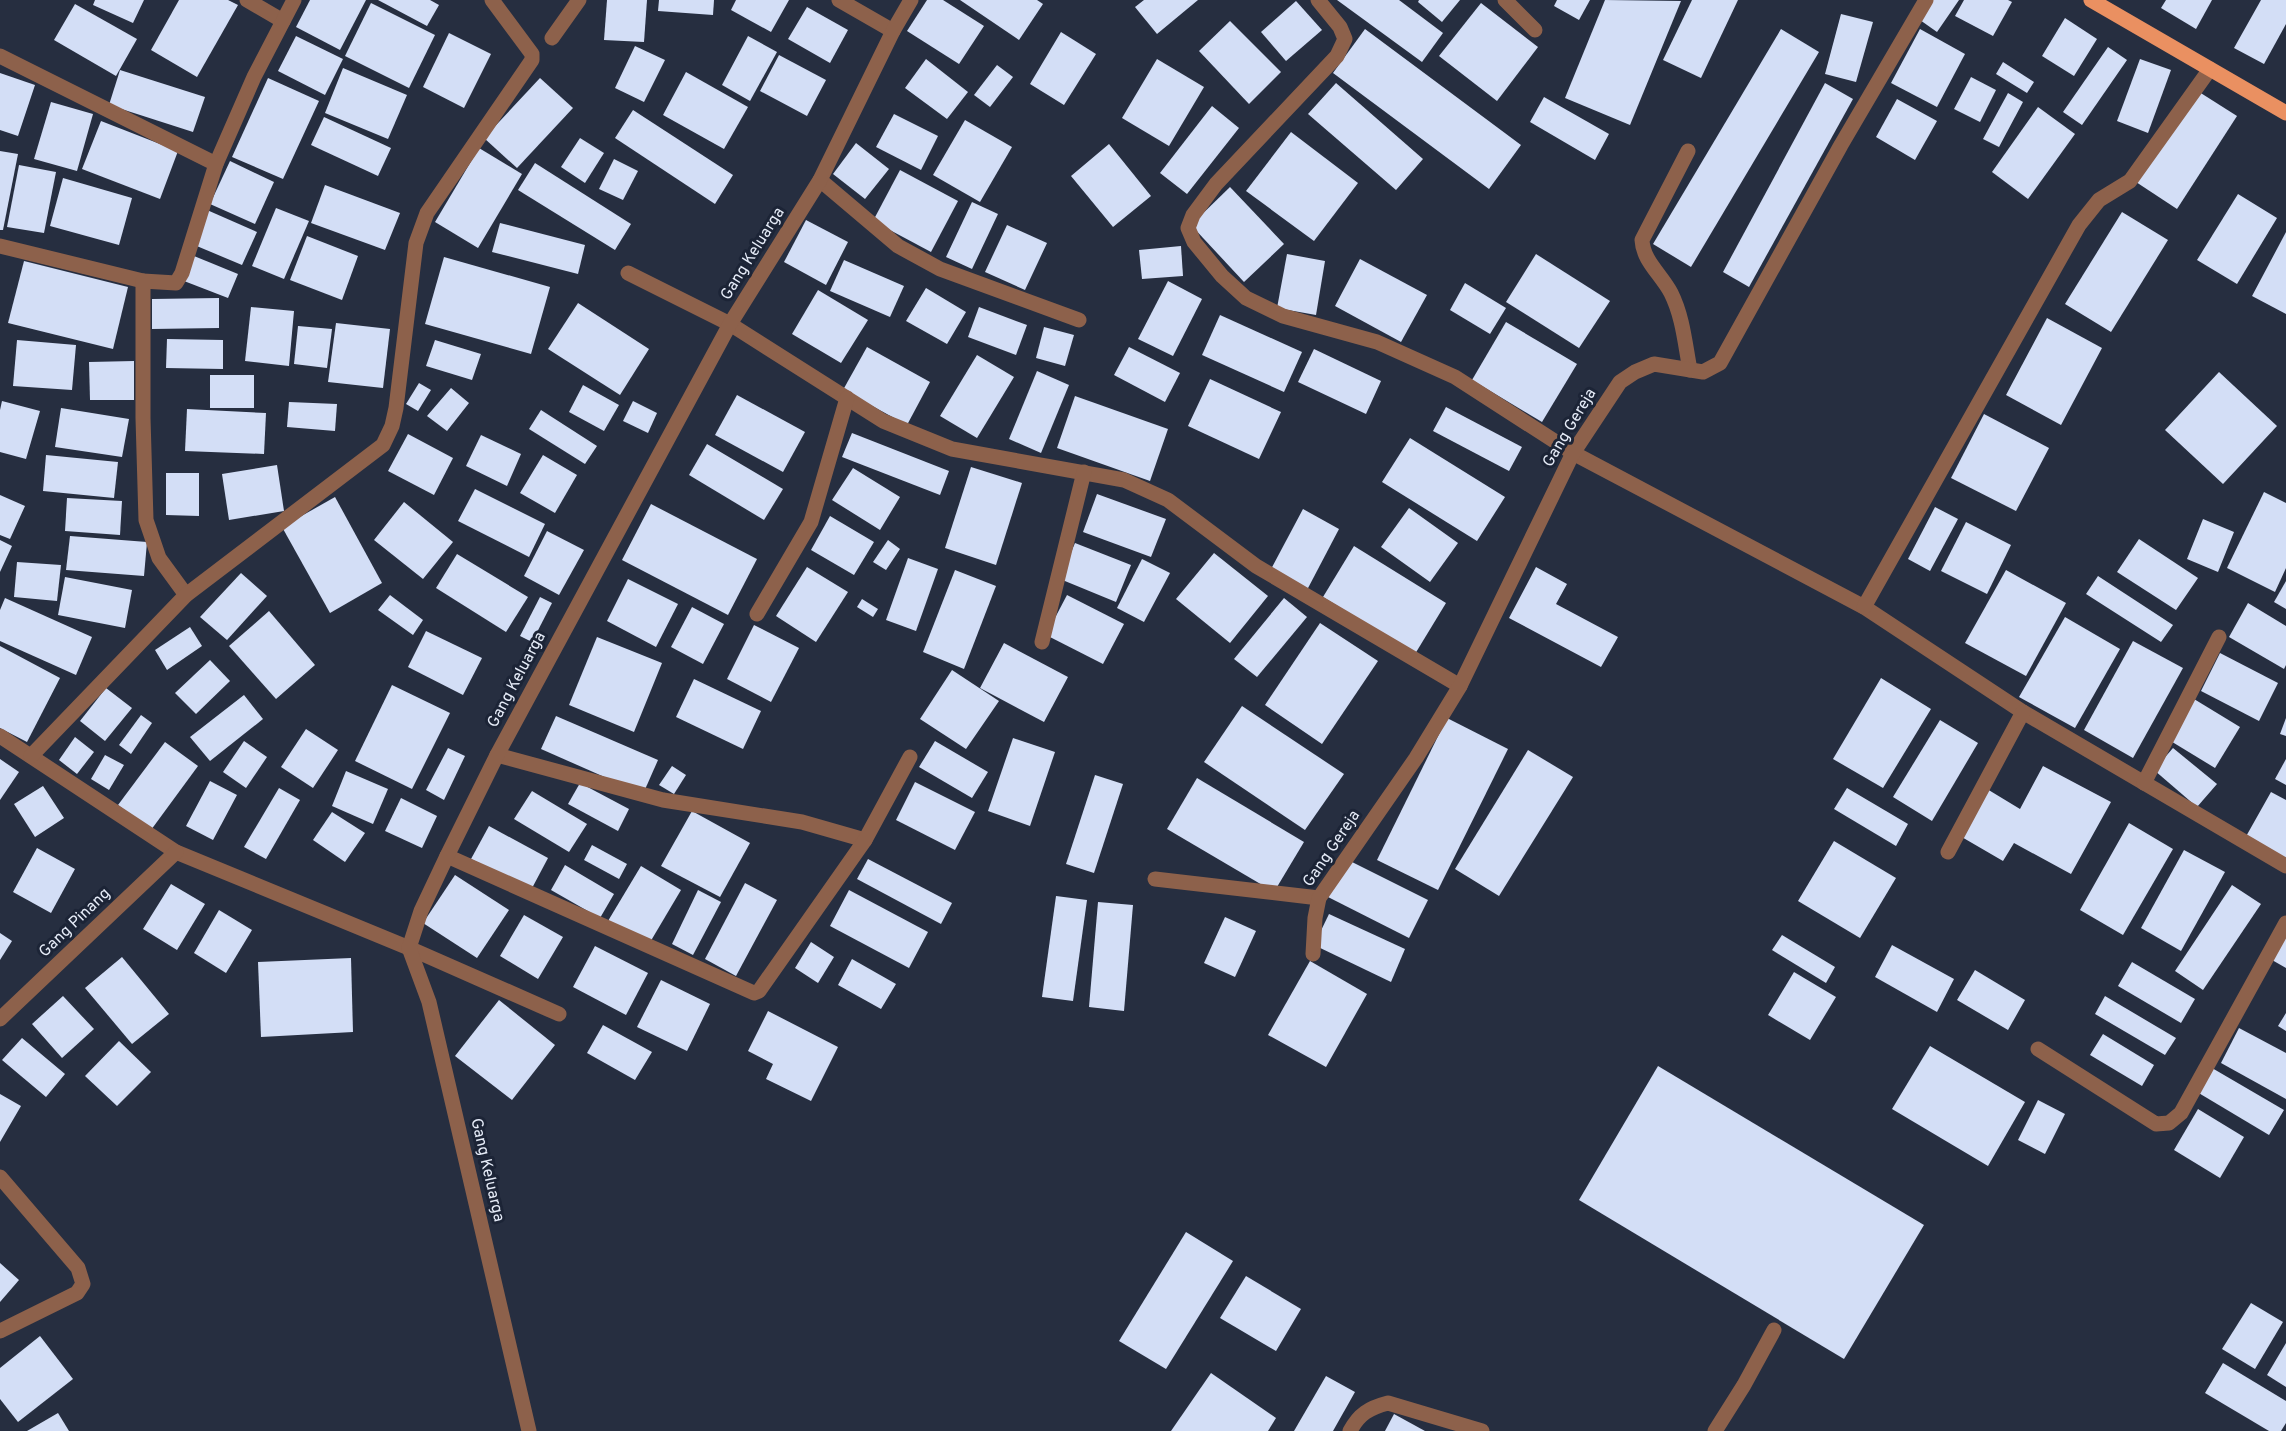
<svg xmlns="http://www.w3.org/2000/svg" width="2286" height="1431" viewBox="0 0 2286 1431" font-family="Overpass,sans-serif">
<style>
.building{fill:#d3def6}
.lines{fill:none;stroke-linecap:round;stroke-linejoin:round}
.minor{stroke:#8d614b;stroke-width:15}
.major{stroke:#ea9061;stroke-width:15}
.labels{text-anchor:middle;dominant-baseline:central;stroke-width:6;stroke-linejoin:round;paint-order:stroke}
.street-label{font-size:16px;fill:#e6ecf8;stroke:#1c2436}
</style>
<rect width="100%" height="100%" fill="#262e40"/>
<g class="building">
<path d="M95,0H144L133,23L93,5Z"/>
<path d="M179,0H228L238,5L197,77L151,50Z"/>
<path d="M310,0H366L340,50L296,27Z"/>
<path d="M378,0H430L439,5L427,26Z"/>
<path d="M607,0H647L644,42L604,40Z"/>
<path d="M659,0H714L713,15L658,11Z"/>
<path d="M736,0H789L771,32L731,10Z"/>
<path d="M927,0H943L984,26L959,64L907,31Z"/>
<path d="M960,0H1037L1043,4L1019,40Z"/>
<path d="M1144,0H1198L1157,34L1135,7Z"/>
<path d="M1337,0H1399L1443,33L1422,62Z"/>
<path d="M1419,0H1460L1442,22L1418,2Z"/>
<path d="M1557,0H1590L1579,20L1554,6Z"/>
<path d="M1605,0L1681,1L1630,125L1565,98Z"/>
<path d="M1692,0H1738L1701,78L1663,60Z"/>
<path d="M1933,0H1959L1937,32L1920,20Z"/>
<path d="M1964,0H2008L2012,2L1993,36L1955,16Z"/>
<path d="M2166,0H2212L2196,29L2161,8Z"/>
<path d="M2261,0H2286V24L2264,64L2234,48Z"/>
<path d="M1296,1L1322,30L1286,61L1261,32Z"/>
<path d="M371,3L435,35L409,88L345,56Z"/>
<path d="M1481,3L1538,47L1497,101L1439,56Z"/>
<path d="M75,4L137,39L116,76L54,40Z"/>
<path d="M807,7L848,30L830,63L788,39Z"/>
<path d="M1841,14L1873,22L1856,82L1825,74Z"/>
<path d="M2065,18L2097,39L2074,76L2042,56Z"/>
<path d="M1230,21L1281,72L1249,104L1199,51Z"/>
<path d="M1365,29L1521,145L1489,189L1333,73Z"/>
<path d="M1781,29L1819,52L1691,267L1653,244Z"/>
<path d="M1920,29L1965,54L1937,107L1891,83Z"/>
<path d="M1061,32L1096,54L1064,105L1030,84Z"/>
<path d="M449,33L491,54L464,108L423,87Z"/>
<path d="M296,36L343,59L325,95L278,71Z"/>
<path d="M748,36L777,52L750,101L722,85Z"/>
<path d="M635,46L665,60L644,102L615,88Z"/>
<path d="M2108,47L2127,60L2082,125L2063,112Z"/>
<path d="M779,55L826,80L807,116L760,91Z"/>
<path d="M926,59L968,92L947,119L905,88Z"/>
<path d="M1157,59L1204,87L1169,146L1122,118Z"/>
<path d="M2140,59L2171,70L2148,133L2117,121Z"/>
<path d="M2003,62L2034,82L2027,93L1996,74Z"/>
<path d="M997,65L1013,77L990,107L974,95Z"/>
<path d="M343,68L407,95L388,139L325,113Z"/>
<path d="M120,70L205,97L193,132L109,105Z"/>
<path d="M686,72L748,107L724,149L663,115Z"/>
<path d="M0,73L35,85L18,136L0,130Z"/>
<path d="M1971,77L1996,90L1980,122L1954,109Z"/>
<path d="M268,78L319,101L283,179L232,157Z"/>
<path d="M540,78L573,108L517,168L484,138Z"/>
<path d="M1336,83L1423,159L1396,190L1308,114Z"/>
<path d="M1825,83L1853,99L1749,287L1723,272Z"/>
<path d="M2196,90L2237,116L2177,209L2136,182Z"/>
<path d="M2008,93L2023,102L1999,147L1983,139Z"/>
<path d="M1544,97L1609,134L1595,160L1530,122Z"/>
<path d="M1897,99L1937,121L1915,160L1876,137Z"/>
<path d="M51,102L93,114L77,171L34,159Z"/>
<path d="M1212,106L1239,128L1187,194L1160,173Z"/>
<path d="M2038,107L2075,134L2028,199L1992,172Z"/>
<path d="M633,110L733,175L715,204L615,138Z"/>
<path d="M894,114L938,136L921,170L876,147Z"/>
<path d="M324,117L391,148L378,176L311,145Z"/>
<path d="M965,120L1012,147L980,202L933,175Z"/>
<path d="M101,121L178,151L160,199L82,169Z"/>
<path d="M1291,132L1358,183L1314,241L1246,191Z"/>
<path d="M580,138L604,153L585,183L561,167Z"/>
<path d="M856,143L889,169L865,199L833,174Z"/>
<path d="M1109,144L1151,196L1113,227L1071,176Z"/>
<path d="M479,148L522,174L478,248L435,222Z"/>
<path d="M0,151L18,154L3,230H0Z"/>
<path d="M614,159L638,171L623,200L599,189Z"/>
<path d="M230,161L274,182L255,224L210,204Z"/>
<path d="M535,163L631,224L615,250L518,190Z"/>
<path d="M19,165L56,172L44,233L7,227Z"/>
<path d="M900,170L958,201L931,252L873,221Z"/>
<path d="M63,178L132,198L119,245L50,226Z"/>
<path d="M325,185L400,213L385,250L311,223Z"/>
<path d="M1230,187L1284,244L1244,282L1191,225Z"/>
<path d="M2238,194L2277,218L2237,284L2197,260Z"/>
<path d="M972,202L998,214L972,269L946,257Z"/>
<path d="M276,208L309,221L284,279L252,266Z"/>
<path d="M207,210L257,232L242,265L192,244Z"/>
<path d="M2122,212L2168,240L2111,332L2065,304Z"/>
<path d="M806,220L848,242L826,285L784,262Z"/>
<path d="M500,223L585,245L578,274L492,252Z"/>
<path d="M1007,225L1047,243L1025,290L985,272Z"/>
<path d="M2286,232V314L2252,296Z"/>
<path d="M307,236L358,256L342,300L290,280Z"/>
<path d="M1181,246L1183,276L1142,279L1139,250Z"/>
<path d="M1287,254L1325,261L1316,315L1277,308Z"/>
<path d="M1536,254L1610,301L1579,348L1506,302Z"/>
<path d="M194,256L238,274L228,298L184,281Z"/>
<path d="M444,257L550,287L531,354L425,324Z"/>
<path d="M1360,259L1427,295L1401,342L1335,306Z"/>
<path d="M844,260L904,286L890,317L830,291Z"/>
<path d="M24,261L128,287L113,349L8,323Z"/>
<path d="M1168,281L1202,299L1173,356L1138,339Z"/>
<path d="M1465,283L1506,308L1490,334L1450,310Z"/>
<path d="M926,288L966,312L947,344L906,321Z"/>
<path d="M818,290L868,320L841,363L792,334Z"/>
<path d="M219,298V328L152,329V299Z"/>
<path d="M578,303L649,349L620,395L548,349Z"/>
<path d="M251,307L294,311L289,366L245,361Z"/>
<path d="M979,307L1027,325L1016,355L968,337Z"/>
<path d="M1220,315L1302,352L1284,392L1202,355Z"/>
<path d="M2047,318L2102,348L2061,425L2006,395Z"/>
<path d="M1506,322L1577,364L1542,422L1472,380Z"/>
<path d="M336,323L390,329L383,388L328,382Z"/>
<path d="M298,326L332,329L327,368L294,364Z"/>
<path d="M1044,327L1074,335L1065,366L1036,358Z"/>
<path d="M167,339L223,340V369L166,368Z"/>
<path d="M17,340L76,345L72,390L13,386Z"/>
<path d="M435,340L481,354L472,380L426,366Z"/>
<path d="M867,347L930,382L907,425L843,390Z"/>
<path d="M1129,347L1180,373L1165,402L1114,375Z"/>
<path d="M1314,349L1381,381L1366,414L1298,382Z"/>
<path d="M977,355L1014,377L977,438L940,416Z"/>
<path d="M134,361V400H90L89,362Z"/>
<path d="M1037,371L1069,385L1041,453L1009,439Z"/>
<path d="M2219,372L2277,426L2223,484L2165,430Z"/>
<rect x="210" y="375" width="44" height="33"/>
<path d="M1210,379L1281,412L1259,459L1188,426Z"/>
<path d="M419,383L431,390L418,411L406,404Z"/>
<path d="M583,385L619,405L604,431L569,412Z"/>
<path d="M451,388L469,403L447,431L427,416Z"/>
<path d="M737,395L805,432L783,472L715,435Z"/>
<path d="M1075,396L1168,429L1150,481L1057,448Z"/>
<path d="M2,401L40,411L26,459L0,452V410Z"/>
<path d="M633,401L657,413L648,433L623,421Z"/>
<path d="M289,402L337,404L335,431L287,427Z"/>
<path d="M1446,407L1522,447L1509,471L1433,431Z"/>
<path d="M61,408L129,419L122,457L55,447Z"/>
<path d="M187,409L266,413L264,454L185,451Z"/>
<path d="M541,410L597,446L585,464L529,429Z"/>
<path d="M1984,414L2049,448L2016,511L1951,478Z"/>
<path d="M852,433L949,471L940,495L842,457Z"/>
<path d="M408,434L453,458L434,495L388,471Z"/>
<path d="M481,435L521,454L507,486L466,466Z"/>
<path d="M1410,438L1505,497L1477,541L1382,482Z"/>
<path d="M707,444L783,489L764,520L689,475Z"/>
<path d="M46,455L118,462L114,498L43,491Z"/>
<path d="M543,455L577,475L555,513L520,493Z"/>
<path d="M277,465L284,511L229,520L222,474Z"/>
<path d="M971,467L1022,483L996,565L945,548Z"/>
<path d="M853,468L900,497L880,530L832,500Z"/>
<path d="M166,473H199V516L166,515Z"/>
<path d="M475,489L545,524L529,557L458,521Z"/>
<path d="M2264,492L2286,503V568L2275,592L2227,568Z"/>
<path d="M1097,494L1166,519L1151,557L1083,532Z"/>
<path d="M0,495L25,506L10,539L0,535Z"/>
<path d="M335,497L382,583L330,613L282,527Z"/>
<path d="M67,498L122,501L120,535L65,531Z"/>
<path d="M404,502L453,542L423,579L374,540Z"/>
<path d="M651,504L757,559L728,615L622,560Z"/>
<path d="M1935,507L1958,519L1930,571L1908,559Z"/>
<path d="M1409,508L1458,543L1430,582L1381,547Z"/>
<path d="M1303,509L1339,529L1307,590L1270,571Z"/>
<path d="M830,516L874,542L854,575L811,550Z"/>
<path d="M2203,519L2234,532L2218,572L2187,559Z"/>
<path d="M1966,522L2011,545L1987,594L1941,571Z"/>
<path d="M547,531L584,550L559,595L524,576Z"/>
<path d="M70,536L147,542L144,576L66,570Z"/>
<path d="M2139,539L2198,578L2176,610L2117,572Z"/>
<path d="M0,540L12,546L0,572Z"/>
<path d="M888,540L900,549L886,570L873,562Z"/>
<path d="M1075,543L1131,565L1116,602L1060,579Z"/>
<path d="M1354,546L1446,603L1415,654L1323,597Z"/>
<path d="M1214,553L1268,596L1230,643L1176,599Z"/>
<path d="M457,554L528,597L506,632L436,588Z"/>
<path d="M908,558L938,569L916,631L886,620Z"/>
<path d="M1142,559L1170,573L1144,622L1117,608Z"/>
<path d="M17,562L61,565L57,601L14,597Z"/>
<path d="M807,567L848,592L816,642L776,616Z"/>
<path d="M1536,567L1567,584L1556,604L1618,637L1601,667L1509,618Z"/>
<path d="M955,570L996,586L964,669L923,652Z"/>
<path d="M2006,570L2066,603L2026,676L1965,643Z"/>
<path d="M241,573L267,596L227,640L200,617Z"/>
<path d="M2098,576L2173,625L2161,642L2086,594Z"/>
<path d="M65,577L132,590L125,628L58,615Z"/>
<path d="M628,579L678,604L656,647L607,621Z"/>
<path d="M2286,581V609L2274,602Z"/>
<path d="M390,595L423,620L413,635L378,610Z"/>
<path d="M1067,595L1124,624L1103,664L1046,635Z"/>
<path d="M540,597L552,603L532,642L520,636Z"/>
<path d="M5,598L92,637L76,675L0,641V610Z"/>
<path d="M1284,598L1307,617L1257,677L1234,659Z"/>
<path d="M862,599L878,609L873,617L857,607Z"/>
<path d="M2248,603L2286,626V665L2284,669L2229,637Z"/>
<path d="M692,607L724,624L703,664L671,647Z"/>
<path d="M269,611L315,665L276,699L229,646Z"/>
<path d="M2065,617L2120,649L2075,728L2019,697Z"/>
<path d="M1320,623L1378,661L1322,744L1265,705Z"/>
<path d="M754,625L799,648L771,702L727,679Z"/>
<path d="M190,627L202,646L167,670L155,650Z"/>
<path d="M426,631L482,658L463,695L408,667Z"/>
<path d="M597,637L662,663L634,732L569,705Z"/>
<path d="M2133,641L2183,668L2133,758L2084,730Z"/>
<path d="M1004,643L1068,677L1044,722L980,688Z"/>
<path d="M0,646L60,678L27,742L0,728Z"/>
<path d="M2220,653L2278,683L2259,721L2201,691Z"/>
<path d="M210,660L230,681L196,714L175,693Z"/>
<path d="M952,670L999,701L966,749L920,719Z"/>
<path d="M1881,678L1931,709L1883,788L1833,759Z"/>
<path d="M694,679L761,711L743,749L676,717Z"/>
<path d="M392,685L450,713L412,789L355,761Z"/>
<path d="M106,688L132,708L105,741L80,721Z"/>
<path d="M244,695L263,719L210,761L190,737Z"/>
<path d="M2194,699L2240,727L2215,768L2169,740Z"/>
<path d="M1242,706L1344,774L1305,830L1204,762Z"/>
<path d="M141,715L152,723L131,754L119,745Z"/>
<path d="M556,716L658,760L643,794L541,749Z"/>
<path d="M1447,718L1508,749L1438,890L1377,860Z"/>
<path d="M2286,718V736L2280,734Z"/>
<path d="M1940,720L1978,743L1932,821L1893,797Z"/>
<path d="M306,729L338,750L313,788L281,767Z"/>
<path d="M75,737L94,752L77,774L59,760Z"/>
<path d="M1013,738L1055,752L1030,826L988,811Z"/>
<path d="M244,741L267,757L246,788L223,772Z"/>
<path d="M935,741L988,772L972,798L919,767Z"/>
<path d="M165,742L198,766L151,830L118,805Z"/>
<path d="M448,748L465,756L444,800L426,790Z"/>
<path d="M2173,748L2217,784L2197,807L2154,770Z"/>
<path d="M1528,750L1573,777L1499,896L1455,869Z"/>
<path d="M105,755L124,765L109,790L91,779Z"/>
<path d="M0,759L19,772L0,800Z"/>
<path d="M2286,759V785L2275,779Z"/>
<path d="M672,766L686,775L674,794L659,785Z"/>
<path d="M2043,766L2111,802L2071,874L2014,843L2003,861L1960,836L1987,789L2020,809Z"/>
<path d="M346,771L388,789L373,824L332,806Z"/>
<path d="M1095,775L1123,784L1094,873L1066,864Z"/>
<path d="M1197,778L1304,842L1274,892L1167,829Z"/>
<path d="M210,781L237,795L213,840L186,826Z"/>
<path d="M915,782L975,812L955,850L896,820Z"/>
<path d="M580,783L629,809L618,831L568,804Z"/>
<path d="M43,786L64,818L35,837L14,804Z"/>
<path d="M279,788L300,800L266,859L244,847Z"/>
<path d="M1847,788L1908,824L1896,846L1834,809Z"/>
<path d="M532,791L587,824L569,852L514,819Z"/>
<path d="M2271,792L2286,800V857L2284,862L2244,840Z"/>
<path d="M401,798L437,816L422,848L385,831Z"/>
<path d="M692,811L750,843L720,897L661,866Z"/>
<path d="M332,812L365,833L345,862L313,840Z"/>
<path d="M2129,823L2173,849L2123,935L2080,910Z"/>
<path d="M489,826L548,858L531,890L471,859Z"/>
<path d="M1834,841L1896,878L1860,938L1798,901Z"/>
<path d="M592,845L627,864L619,879L584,860Z"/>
<path d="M37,848L75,869L51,913L13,892Z"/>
<path d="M2184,850L2225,872L2181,951L2141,928Z"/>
<path d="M868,859L952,903L941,924L857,879Z"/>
<path d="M1346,859L1428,900L1409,938L1328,897Z"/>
<path d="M565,865L614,894L600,918L551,890Z"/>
<path d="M641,866L681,890L649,944L608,921Z"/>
<path d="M455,875L509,910L477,958L423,923Z"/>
<path d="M745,883L777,900L736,976L705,959Z"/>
<path d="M171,884L205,904L177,950L143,929Z"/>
<path d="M2232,885L2261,904L2203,990L2175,971Z"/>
<path d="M698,890L721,902L693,955L672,944Z"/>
<path d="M849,890L928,932L909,968L830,926Z"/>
<path d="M1056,896L1087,900L1073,1001L1042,997Z"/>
<path d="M1098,902L1133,905L1124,1011L1089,1007Z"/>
<path d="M219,910L252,930L226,973L194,953Z"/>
<path d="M1329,914L1405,949L1391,982L1314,945Z"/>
<path d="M524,915L563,937L538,979L500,956Z"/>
<path d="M1225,917L1256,931L1235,977L1204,963Z"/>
<path d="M0,933L12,941L0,960Z"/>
<path d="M1782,935L1835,967L1826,983L1772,950Z"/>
<path d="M2286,935V968L2272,960Z"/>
<path d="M811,942L834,957L818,983L795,968Z"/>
<path d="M1892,945L1954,979L1937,1012L1875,977Z"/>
<path d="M595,946L648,973L626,1015L573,987Z"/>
<path d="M122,957L169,1014L132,1044L85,988Z"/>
<path d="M351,958L353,1032L261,1037L258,962Z"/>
<path d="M852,959L896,984L881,1009L838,985Z"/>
<path d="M1310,961L1367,994L1326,1067L1268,1035Z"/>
<path d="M2132,962L2195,999L2181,1023L2118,986Z"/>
<path d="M1975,970L2025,1000L2008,1030L1957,1000Z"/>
<path d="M1794,972L1836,997L1810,1040L1768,1015Z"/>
<path d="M661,980L710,1004L687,1051L637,1027Z"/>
<path d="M63,996L94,1029L62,1058L32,1024Z"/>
<path d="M2105,996L2176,1038L2165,1055L2095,1014Z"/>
<path d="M499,1000L555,1045L512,1100L455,1056Z"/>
<path d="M768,1011L838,1047L811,1101L766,1079L773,1064L748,1051Z"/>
<path d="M2286,1013V1031L2278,1026Z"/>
<path d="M603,1025L652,1052L635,1080L587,1053Z"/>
<path d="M2239,1028L2286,1053V1099L2221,1063Z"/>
<path d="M2103,1034L2154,1065L2142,1086L2090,1055Z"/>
<path d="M22,1038L65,1074L46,1097L2,1060Z"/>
<path d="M119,1041L151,1072L117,1106L85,1076Z"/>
<path d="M1930,1046L2025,1102L1988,1166L1892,1109Z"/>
<path d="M1658,1066L1924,1225L1844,1359L1579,1200Z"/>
<path d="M2212,1068L2284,1110L2269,1135L2197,1092Z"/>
<path d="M0,1094L21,1106L0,1142Z"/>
<path d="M2038,1100L2065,1114L2045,1154L2018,1140Z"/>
<path d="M2198,1109L2244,1137L2220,1178L2174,1150Z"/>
<path d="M1186,1232L1233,1261L1166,1369L1119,1341Z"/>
<path d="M0,1263L19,1280L0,1302Z"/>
<path d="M1246,1276L1301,1309L1276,1351L1220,1318Z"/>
<path d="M2251,1303L2283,1322L2255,1369L2222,1349Z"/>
<path d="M40,1336L73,1379L18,1422L0,1399V1368Z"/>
<path d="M2286,1343V1387L2267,1375Z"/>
<path d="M2223,1363L2286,1401V1423L2281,1431H2269L2205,1393Z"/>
<path d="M1211,1373L1276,1418L1268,1431H1171Z"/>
<path d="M1326,1376L1355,1392L1333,1431H1294Z"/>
<path d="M58,1413L69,1431H27Z"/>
<path d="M1394,1414L1425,1431H1385Z"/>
</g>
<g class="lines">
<g class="minor">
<path d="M247,0L283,21"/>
<path d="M839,0L893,31"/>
<path d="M1318,0L1340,27L1345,39L1337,56L1216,184L1193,215L1188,228L1194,242L1222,276L1246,298L1283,316L1377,342L1455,377L1573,453L1864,607L2023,712L2286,866"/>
<path d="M1505,0L1535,30"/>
<path d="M552,38L579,0"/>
<path d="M0,56L216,164"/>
<path d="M1688,151L1642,240C1643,261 1661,274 1671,293C1683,317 1685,344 1690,370"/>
<path d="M820,180L898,246L940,269L1079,320"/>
<path d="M0,246L143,281"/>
<path d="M628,273L730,324L883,421L952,449L1124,480L1168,500L1256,566L1460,686"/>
<path d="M186,595L159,558L146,520L143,418V281L176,283L182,273L216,164L254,77L294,0"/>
<path d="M1864,607L2079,225L2099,200L2130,181L2210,69"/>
<path d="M757,614L811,522L847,398"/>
<path d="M1042,642L1084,472"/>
<path d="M0,736L176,852L409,948L559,1014"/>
<path d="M497,755L663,800L802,822L865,840"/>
<path d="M31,756L186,595L383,445L392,426L396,408L416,243L427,213L532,60V54L492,0"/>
<path d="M2144,783L2219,637"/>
<path d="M1948,852L2023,712"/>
<path d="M447,856L754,993L759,991L865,840L910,757"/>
<path d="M1155,879L1319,898"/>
<path d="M1313,954L1315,918L1319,898L1416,758L1460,686L1573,453L1620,382L1635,372L1654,364L1703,372L1720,363L1841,145L1926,0"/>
<path d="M0,1019L176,852"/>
<path d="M2038,1049L2156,1124L2169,1123L2181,1113L2286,923"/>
<path d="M0,1177L78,1268L83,1284L77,1293L0,1331"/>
<path d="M529,1431L429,1002L409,948L421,911L447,856L497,755L730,324L820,180L893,31L911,0"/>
<path d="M1350,1431C1359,1414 1369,1408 1388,1403L1482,1431"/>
<path d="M1715,1431L1744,1385L1774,1330"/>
</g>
<path class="major" d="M2091,0L2286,113"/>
</g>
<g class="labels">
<g class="street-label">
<text transform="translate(753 254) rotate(-58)">Gang Keluarga</text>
<text transform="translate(1570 428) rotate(-59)">Gang Gereja</text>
<text transform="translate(517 680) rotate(-62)">Gang Keluarga</text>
<text transform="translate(1332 849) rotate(-56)">Gang Gereja</text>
<text transform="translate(75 923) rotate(-44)">Gang Pinang</text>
<text transform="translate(487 1170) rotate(77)">Gang Keluarga</text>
</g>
</g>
</svg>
